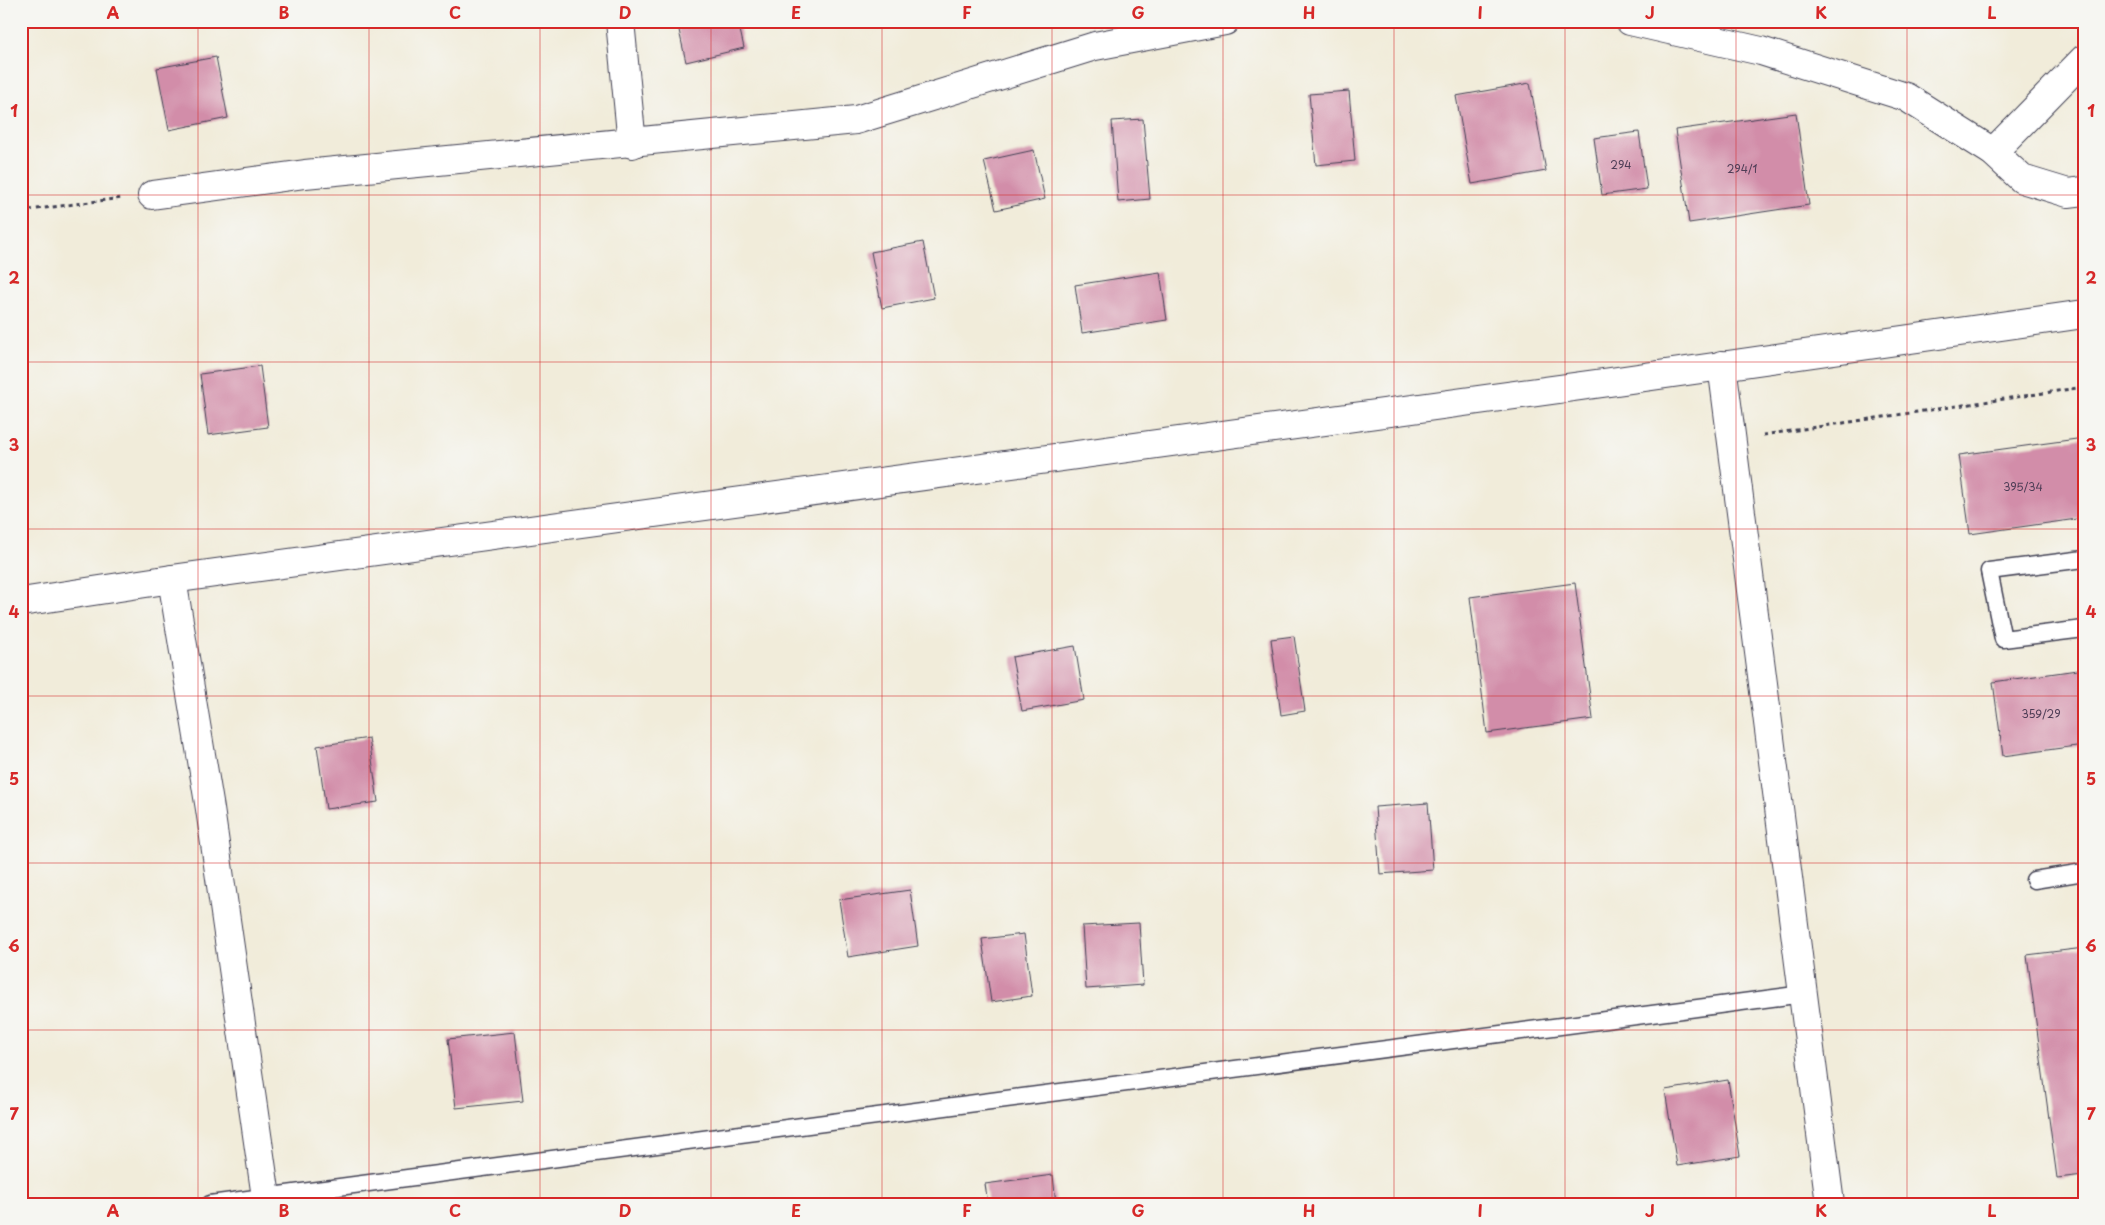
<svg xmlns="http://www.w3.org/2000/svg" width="2105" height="1225" viewBox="0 0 2105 1225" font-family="'Playpen Sans',sans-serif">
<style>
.building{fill:#d28da9}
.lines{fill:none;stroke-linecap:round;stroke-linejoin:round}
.lane-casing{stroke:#414053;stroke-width:19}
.street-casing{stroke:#414053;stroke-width:30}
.secondary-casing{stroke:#414053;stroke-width:30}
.path{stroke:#414053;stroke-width:3;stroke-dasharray:4 4;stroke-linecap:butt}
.lane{stroke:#fff;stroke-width:16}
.street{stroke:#fff;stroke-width:28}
.secondary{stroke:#fff;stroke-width:28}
.grid{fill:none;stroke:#d62828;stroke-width:1;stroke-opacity:0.55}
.labels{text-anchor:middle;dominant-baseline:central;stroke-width:5;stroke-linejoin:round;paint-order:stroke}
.number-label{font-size:11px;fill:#4e3d56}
.neatline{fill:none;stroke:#d62828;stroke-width:2}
.grid-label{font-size:16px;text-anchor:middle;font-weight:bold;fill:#d62828}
</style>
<rect width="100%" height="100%" fill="#f6f6f2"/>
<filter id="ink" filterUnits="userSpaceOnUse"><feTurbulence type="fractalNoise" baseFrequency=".02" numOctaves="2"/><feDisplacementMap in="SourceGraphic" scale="10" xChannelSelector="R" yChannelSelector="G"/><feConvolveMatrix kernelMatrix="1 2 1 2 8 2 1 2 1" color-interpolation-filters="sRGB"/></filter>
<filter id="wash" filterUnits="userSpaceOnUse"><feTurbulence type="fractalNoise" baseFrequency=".0096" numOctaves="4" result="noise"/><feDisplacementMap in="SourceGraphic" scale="20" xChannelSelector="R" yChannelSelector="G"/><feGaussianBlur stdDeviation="1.12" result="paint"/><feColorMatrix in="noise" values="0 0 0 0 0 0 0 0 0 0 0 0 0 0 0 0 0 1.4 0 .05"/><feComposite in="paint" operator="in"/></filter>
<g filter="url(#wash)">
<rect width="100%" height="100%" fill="#f1ecda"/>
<g id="blocks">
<g class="building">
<path d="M677,21H738L744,48L686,62Z"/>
<path d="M216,57L228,118L169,130L157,68Z"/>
<path d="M1530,83L1546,171L1472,184L1456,96Z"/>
<path d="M1349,91L1355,161L1316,165L1309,94Z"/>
<path d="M1796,113L1809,205L1689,223L1675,130Z"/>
<path d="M1143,119L1150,199L1118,202L1112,121Z"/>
<path d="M1639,132L1647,189L1602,195L1594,138Z"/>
<path d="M1034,150L1045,199L996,210L984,161Z"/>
<path d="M923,242L934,298L882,308L871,252Z"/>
<path d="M1160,272L1167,320L1082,333L1075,285Z"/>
<path d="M260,366L268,427L208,435L200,374Z"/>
<path d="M2084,438V518L1970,534L1959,455Z"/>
<path d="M1575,583L1593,719L1487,733L1470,597Z"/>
<path d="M1294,636L1305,711L1281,715L1271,639Z"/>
<path d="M1075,646L1084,700L1022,711L1012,657Z"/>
<path d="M2084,669V745L2003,756L1993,682Z"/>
<path d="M369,738L378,802L326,809L317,746Z"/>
<path d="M1428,803L1433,870L1380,874L1375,807Z"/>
<path d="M910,890L918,946L848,957L839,900Z"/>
<path d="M1139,923L1143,985L1086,989L1082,926Z"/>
<path d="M1024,934L1032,996L991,1002L982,939Z"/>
<path d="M2084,948V1175L2057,1178L2027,955Z"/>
<path d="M515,1032L523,1101L456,1108L448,1039Z"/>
<path d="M1728,1080L1740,1156L1677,1166L1665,1090Z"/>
<path d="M1053,1175L1056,1204H988L985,1184Z"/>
</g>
</g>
</g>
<g filter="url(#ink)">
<use href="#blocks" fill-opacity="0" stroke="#414053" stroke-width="1"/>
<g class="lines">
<g class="lane-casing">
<g id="lane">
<path d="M2084,559L1989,571L2003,639L2084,629"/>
<path d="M2034,880L2084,872"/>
<path d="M210,1204L1803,994"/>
</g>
</g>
<g class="street-casing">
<g id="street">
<path d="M620,21L632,144"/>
<path d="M1630,21L1761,51L1906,97L1993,152L2022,179L2068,193L2084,191"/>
<path d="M1993,152L2084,59"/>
<path d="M152,195L305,174L856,120L1095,46L1225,21"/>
<path d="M1722,365L1830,1204"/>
</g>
</g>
<g class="secondary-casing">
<g id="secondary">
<path d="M172,579L210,809L267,1204"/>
<path d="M21,602L172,579L1610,382L2084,314"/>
</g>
</g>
<g class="path">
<path d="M21,211L122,198"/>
<path d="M1763,435L2084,387"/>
</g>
<use href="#lane" class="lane"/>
<use href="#street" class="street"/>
<use href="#secondary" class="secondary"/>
</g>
</g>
<path class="grid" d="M198,21V1204M369,21V1204M540,21V1204M711,21V1204M882,21V1204M1052,21V1204M1223,21V1204M1394,21V1204M1565,21V1204M1736,21V1204M1907,21V1204M21,195H2084M21,362H2084M21,529H2084M21,696H2084M21,863H2084M21,1030H2084"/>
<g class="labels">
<g class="number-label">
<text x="1621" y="164">294</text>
<text x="1742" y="168">294/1</text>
<text x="2023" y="486">395/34</text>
<text x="2041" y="713">359/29</text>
</g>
</g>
<rect width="2105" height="1225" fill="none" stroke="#f6f6f2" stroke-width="55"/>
<rect x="28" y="28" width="2050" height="1170" class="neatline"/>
<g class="grid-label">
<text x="113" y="19">A</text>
<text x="284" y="19">B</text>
<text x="455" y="19">C</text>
<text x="625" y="19">D</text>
<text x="796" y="19">E</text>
<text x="967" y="19">F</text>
<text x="1138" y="19">G</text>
<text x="1309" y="19">H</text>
<text x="1480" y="19">I</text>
<text x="1650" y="19">J</text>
<text x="1821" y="19">K</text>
<text x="1992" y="19">L</text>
<text x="14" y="117">1</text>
<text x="2091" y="117">1</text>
<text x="14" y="284">2</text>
<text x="2091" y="284">2</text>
<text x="14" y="451">3</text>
<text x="2091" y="451">3</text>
<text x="14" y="618">4</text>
<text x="2091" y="618">4</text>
<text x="14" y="785">5</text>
<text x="2091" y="785">5</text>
<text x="14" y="952">6</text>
<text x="2091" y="952">6</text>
<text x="14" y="1120">7</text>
<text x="2091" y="1120">7</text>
<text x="113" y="1217">A</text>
<text x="284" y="1217">B</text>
<text x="455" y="1217">C</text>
<text x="625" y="1217">D</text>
<text x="796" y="1217">E</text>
<text x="967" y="1217">F</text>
<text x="1138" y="1217">G</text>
<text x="1309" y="1217">H</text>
<text x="1480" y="1217">I</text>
<text x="1650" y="1217">J</text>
<text x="1821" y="1217">K</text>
<text x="1992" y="1217">L</text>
</g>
</svg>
